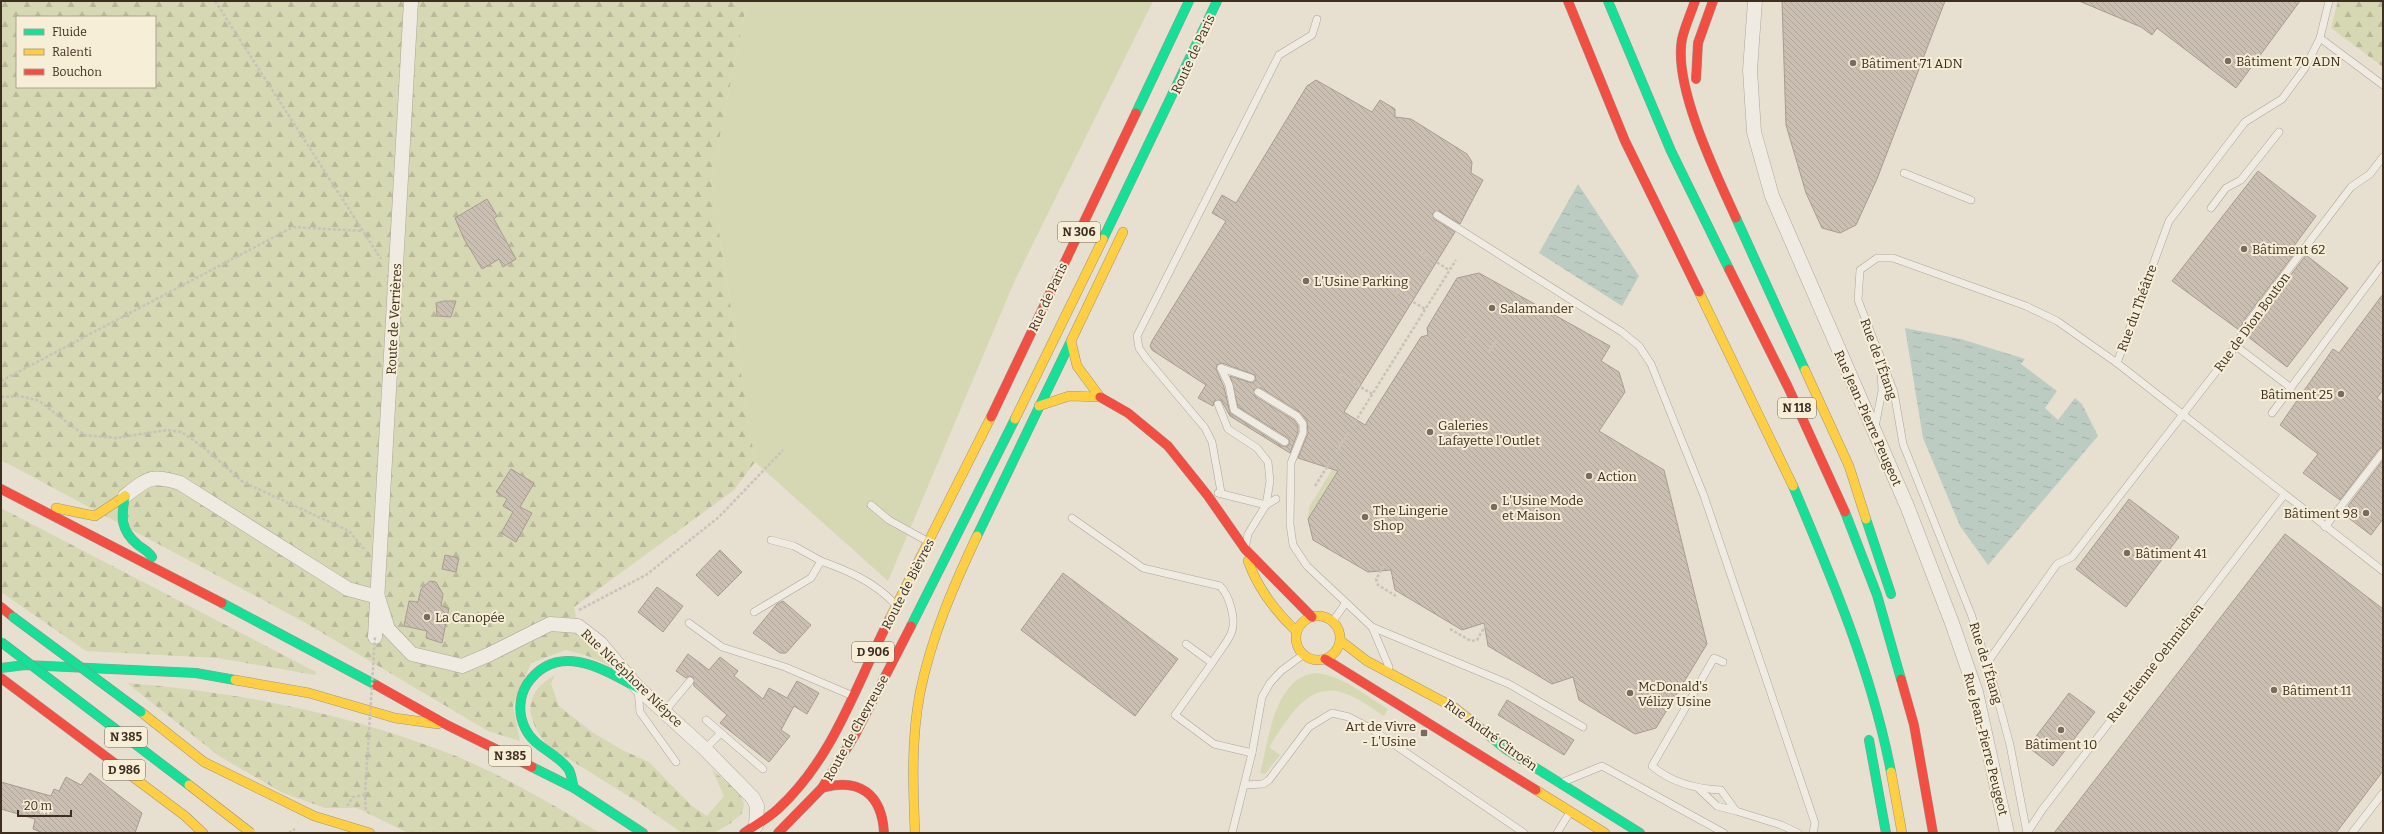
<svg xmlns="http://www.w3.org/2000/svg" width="2384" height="834" viewBox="0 0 2384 834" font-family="Bitter,serif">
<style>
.grass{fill:#d6d7b3}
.forest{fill:url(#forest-firs);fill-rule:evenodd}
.water{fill:url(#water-ripples)}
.building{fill:url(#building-back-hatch);stroke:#a89c90;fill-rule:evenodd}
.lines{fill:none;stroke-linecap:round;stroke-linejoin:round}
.lane-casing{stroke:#ada599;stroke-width:8}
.street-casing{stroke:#ada599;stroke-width:15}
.fast-casing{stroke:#9c958a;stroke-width:10}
.slow-casing{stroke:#9c958a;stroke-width:10}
.jam-casing{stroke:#9c958a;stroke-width:10}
.path{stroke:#c8c2b9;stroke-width:2.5;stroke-dasharray:3 2;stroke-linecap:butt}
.lane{stroke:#efebe3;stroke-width:7}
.street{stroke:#efebe3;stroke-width:14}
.fast{stroke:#16e098;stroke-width:9}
.slow{stroke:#ffcf43;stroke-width:9}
.jam{stroke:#f24e42;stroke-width:9}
.fast-bridge-casing{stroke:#928b80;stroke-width:10;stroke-linecap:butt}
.slow-bridge-casing{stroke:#928b80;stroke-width:10;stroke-linecap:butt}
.path-bridge{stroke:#c8c2b9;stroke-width:2.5;stroke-dasharray:3 2;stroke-linecap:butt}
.fast-bridge{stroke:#16e098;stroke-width:9}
.slow-bridge{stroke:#ffcf43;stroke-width:9}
.poi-dot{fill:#786c5e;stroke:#f7eed8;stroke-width:1.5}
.labels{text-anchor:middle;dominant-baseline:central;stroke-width:4;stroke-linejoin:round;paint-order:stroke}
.shield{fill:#f7eed8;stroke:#756857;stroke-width:1}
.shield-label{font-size:12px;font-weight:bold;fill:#3d2e20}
.street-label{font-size:13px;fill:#3d2e20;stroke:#f7eed8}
.poi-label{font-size:13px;fill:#3d2e20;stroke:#f7eed8;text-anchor:start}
</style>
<defs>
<pattern id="forest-firs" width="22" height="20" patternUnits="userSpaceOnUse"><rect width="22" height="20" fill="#d6d7b3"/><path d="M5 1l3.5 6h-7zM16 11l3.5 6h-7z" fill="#b9b99a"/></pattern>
<pattern id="water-ripples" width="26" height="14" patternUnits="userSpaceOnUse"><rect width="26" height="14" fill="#bcccc2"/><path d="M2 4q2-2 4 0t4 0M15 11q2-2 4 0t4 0" fill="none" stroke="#a2b0a6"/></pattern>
<pattern id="building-back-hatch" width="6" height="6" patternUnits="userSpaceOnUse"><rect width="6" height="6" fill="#cbbfb2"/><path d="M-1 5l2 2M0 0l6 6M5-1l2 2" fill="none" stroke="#afa499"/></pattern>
</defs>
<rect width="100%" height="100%" fill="#e7e0d1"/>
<g class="grass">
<path d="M747,1H1153L1015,280L888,581L755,462L711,180Z"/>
<path d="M1352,438L1339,469L1308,519L1309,507Z"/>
<path d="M1316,673C1343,676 1365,695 1388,709L1384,716C1371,708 1358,697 1343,693C1307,680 1286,723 1269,747L1280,755L1265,774L1260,773C1269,740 1274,677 1316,673Z"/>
</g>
<g class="forest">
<path d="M1,1H747L711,180L755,462L734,490L574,607L579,632L613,667L585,655L566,650L531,663L513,706L520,741L488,731L304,622L1,460ZM17,17H155V87H17Z"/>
<path d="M2338,1H2383V67L2331,28Z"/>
<path d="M1,508L316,672L315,675L218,658L86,651L1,592Z"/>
<path d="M555,675L551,684L559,706L592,732L622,750L649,762L692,806L707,816L724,796L712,770L733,787L742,798L744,805L742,813L731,823L714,833H682L638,802L548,746C525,719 522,693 555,675Z"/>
<path d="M127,683C240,692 351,714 456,756C506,777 554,805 600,833H408L357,808H325L283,793L219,756Z"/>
</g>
<g class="water">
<path d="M1578,184L1639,276L1622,306L1539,253Z"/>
<path d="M1905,328L1961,339L2025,359L2021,364L2057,391L2045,408L2058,420L2075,398L2082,404L2098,436L1988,565L1960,526L1923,438Z"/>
</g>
<g class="building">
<path d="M1782,1H1945L1877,179L1856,225L1840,233L1822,228L1806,193L1786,125Z"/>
<path d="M2079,1H2300L2236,88L2157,28L2152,35L2141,27Z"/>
<path d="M1316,80L1372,112L1380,100L1395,109V117L1411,119L1467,154L1472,162L1471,173L1483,180L1460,224L1439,211L1433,213L1434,219L1455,232L1344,412L1365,425L1421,337L1428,335L1427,328L1457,278L1479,273L1610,346L1601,361L1619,372L1625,392L1599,431L1664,470L1707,644L1656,728L1635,734L1579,700L1573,677L1552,684L1488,646L1484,623L1462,630L1395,590L1391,570L1368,572L1313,540L1308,519L1338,471L1298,458L1308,433L1307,421L1301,413L1261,388L1254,390L1255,396L1294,420L1298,426V432L1290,453L1230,416L1221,400L1214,401L1213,406L1198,398L1206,385L1152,350L1150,346L1152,341L1226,221L1212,213L1222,195L1236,203L1307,86ZM1222,363L1255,375L1256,380L1252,383L1230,376L1238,407L1288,438L1290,442L1288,446H1282L1230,413L1224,387L1216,369L1217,365Z"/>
<path d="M2258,171L2316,216L2294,246L2298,249L2246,317L2239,330L2172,281Z"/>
<path d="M487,199L497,216L494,219L516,259L503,267L499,259L482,269L464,239L455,218Z"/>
<path d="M2306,255L2348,288L2287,367L2247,336L2254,323Z"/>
<path d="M2383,294V390L2377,398L2383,403V447L2379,449L2340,500L2303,473L2318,454L2280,425L2333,349L2339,353Z"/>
<path d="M444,301H456L451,317L437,316L436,303Z"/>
<path d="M2383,460V519L2371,535L2346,516L2351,509L2348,506Z"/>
<path d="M511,469L534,483L520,507L532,513L516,542L501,533L513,512L503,506L507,499L496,492Z"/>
<path d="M2129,499L2179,537L2126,607L2076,569Z"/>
<path d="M2285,534L2383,609V771L2336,833H2054Z"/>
<path d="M720,550L742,572L718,596L696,575Z"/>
<path d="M445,555L459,558L456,572L442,569Z"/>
<path d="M1063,573L1178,659L1135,716L1021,630Z"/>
<path d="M430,581L436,582L443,594L441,606L449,608L442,643L426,638L427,631L404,626L409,601L418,602L421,589Z"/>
<path d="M657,587L683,606L663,632L638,612Z"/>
<path d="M783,601L811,625L786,653H780L753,633L777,604Z"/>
<path d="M688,654L709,670L720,657L738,671L734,676L763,699L769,688L787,698L797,681L819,693L807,714L794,706L781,730L790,736L769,762L720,723L727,715L694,686L693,677L689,676L686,678L676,671Z"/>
<path d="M2069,693L2095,712L2053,766L2028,747Z"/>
<path d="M1507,700L1574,740L1564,755L1498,715Z"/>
<path d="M90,773L142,813L135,833H43L33,829L35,819L1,809V782L51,796L54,789L59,791L66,777L81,785Z"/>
</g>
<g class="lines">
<g class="lane-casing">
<g id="lane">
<path d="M2329,1L2320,38L2305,68L2282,99L2245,122L2169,221L2117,363L2383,571"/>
<path d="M2320,38L2383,85"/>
<path d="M1904,173L1971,200"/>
<path d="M2211,208L2226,188L2241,180L2279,132"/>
<path d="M1437,215L1622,332L1639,346L1651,364L1704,496L1815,823L1813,833"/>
<path d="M2236,346L2291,388"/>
<path d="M1221,368L1229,385L1234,410L1285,442"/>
<path d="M1221,368L1251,378"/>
<path d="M1258,392L1297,416L1303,424V433L1291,463L1290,524L1293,545L1307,566L1372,627L1389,667"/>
<path d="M1218,404L1228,429L1257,448L1268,462L1270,481L1266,505L1248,534L1246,544"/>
<path d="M2272,413L2383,264"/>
<path d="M1875,427L1882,391L1881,368"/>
<path d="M1221,492L1212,442L1205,428L1146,358L1139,348L1137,336L1279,55L1312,35L1317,19"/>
<path d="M1218,493L1266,505L1276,499"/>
<path d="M871,505L889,520L927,541"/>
<path d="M1072,518L1143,568L1220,586C1229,595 1236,618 1232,631C1229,641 1218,653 1212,663"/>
<path d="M2325,527L2383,452"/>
<path d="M771,540L794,546L821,561"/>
<path d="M754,612L811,578L821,561C849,571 874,582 894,603"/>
<path d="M1333,621L1345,604"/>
<path d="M689,623L722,647L785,667L853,696"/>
<path d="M1372,627L1509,684L1583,727"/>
<path d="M1186,644L1212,663L1175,715L1214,744L1252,753"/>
<path d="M1723,662L1714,658L1652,766C1672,783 1695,789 1721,790L1736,811L1781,825L1798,833"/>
<path d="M1987,663L2057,564L2072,557L2236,346L2250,320L2351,187L2370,174L2383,157"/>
<path d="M638,690L640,712L676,762"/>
<path d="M665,711L690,681"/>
<path d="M706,720L763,769"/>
<path d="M705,749L721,733"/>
<path d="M1563,782L1602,766L1724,833"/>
<path d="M1245,785L1263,784L1269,780L1309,727L1332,713L1349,717L1370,728L1524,833"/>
<path d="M1699,789L1717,806L1736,811"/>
<path d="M1232,833L1252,753L1262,697L1270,683L1281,671L1304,654"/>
<path d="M1557,833L1570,812"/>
<path d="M2027,833L2010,745L1995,689L1971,614L1903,444L1894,392L1858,300L1860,270L1877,258H1893L2026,306L2057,321L2117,363"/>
<path d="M2027,833L2042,810L2284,495"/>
<path d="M2352,833L2383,793"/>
</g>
</g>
<g class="street-casing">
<g id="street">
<path d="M1755,1L1750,70L1754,132L1772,196L1907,506L1952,623L1976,692L2007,833"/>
<path d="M125,496C148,478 151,474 180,483L348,589L378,597L388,629L412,654L462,666L488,655L550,624L578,626L600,643L638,688L705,749L753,798L757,806L756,826"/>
<path d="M375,637L411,1"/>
</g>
</g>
<g class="fast-casing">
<g id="fast">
<path d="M1608,1L1671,151L1729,269"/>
<path d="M1136,113L1189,1"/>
<path d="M1736,218L1805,370"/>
<path d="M1103,239L1217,1"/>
<path d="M1793,486C1832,578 1872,673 1891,772"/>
<path d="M125,496C121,517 120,530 138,545C143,549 148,551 152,557"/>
<path d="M1845,512L1877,595L1901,679"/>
<path d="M1866,519L1891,594"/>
<path d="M977,536L1071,341"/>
<path d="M222,603L376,685"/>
<path d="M911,626L1015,419"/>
<path d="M1,668L25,665L196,673L235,680"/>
<path d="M1475,724L1507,750L1640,833"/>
<path d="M1869,740L1886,833"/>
<path d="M532,767L574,788L643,833"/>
<path d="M574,788C572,782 572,776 569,770C558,753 534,748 525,728C518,714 519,697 527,684C557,641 602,668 638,688"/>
</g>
</g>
<g class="slow-casing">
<g id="slow">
<path d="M1699,292L1793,486"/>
<path d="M1805,370L1849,466L1866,519"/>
<path d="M1100,397L1077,366L1071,341L1123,232"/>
<path d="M1039,406L1069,396L1100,397"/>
<path d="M1015,419L1103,239"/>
<path d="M56,508L95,516L125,496"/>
<path d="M1248,561C1258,589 1276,612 1297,632"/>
<circle cx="1318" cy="638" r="22"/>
<path d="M889,620L991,417"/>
<path d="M1341,641L1367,661L1455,708L1475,724"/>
<path d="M235,680L309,693L395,718L438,724"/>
<path d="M141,712L204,762L314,816L370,833"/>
<path d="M125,771L185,816L203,833"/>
<path d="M1891,772L1902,833"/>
<path d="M1536,790L1605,833"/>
<path d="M915,833C913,787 911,739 920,693C931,638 953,587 977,536"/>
</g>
</g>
<g class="jam-casing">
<g id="jam">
<path d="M1568,1L1625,141L1699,292"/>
<path d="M1695,1C1691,13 1685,26 1682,39C1673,86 1716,174 1736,218"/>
<path d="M1696,79L1698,43L1713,1"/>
<path d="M1729,269L1788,387L1845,512"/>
<path d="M1100,397L1128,413L1168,446L1208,496L1245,549L1312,617"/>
<path d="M991,417L1136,113"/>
<path d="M1,489L222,603"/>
<path d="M1,607L13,617"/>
<path d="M1325,659L1536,790"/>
<path d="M1,678L125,771"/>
<path d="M1901,679L1914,725L1933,833"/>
<path d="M376,685L447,725L532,767"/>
<path d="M822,788C859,777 882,794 884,833"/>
<path d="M744,833C755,825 769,818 779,808C834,757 856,685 889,620"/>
<path d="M778,833L822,788L855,735L911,626"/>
</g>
</g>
<g class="path">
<path d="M215,1L381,259"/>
<path d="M1416,249L1449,270"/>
<path d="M1392,289L1425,309"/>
<path d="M1467,340L1476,326"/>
<path d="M1489,352L1497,339"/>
<path d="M1340,374L1372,394"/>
<path d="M1,381L293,227L363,231"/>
<path d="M1,397L20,396L39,401L84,435L116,438L168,430L181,432L202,446L243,482L349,531L364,549"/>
<path d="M1315,486L1456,260"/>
<path d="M1384,566L1376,579L1378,585L1396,596"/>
<path d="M579,610L646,575L719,517L783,450"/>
<path d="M1450,629L1471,641L1477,640L1485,626"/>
<path d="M347,806L353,797L365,795L366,812"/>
<path d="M289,833L295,829"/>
</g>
<use href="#lane" class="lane"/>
<use href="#street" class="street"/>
<use href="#fast" class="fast"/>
<use href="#slow" class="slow"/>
<use href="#jam" class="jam"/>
<g class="fast-bridge-casing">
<g id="fast-bridge">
<path d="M13,617L141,712"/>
<path d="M1,642L189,785"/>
</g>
</g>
<g class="slow-bridge-casing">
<path id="slow-bridge" d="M189,785L251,833"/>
</g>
<path class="path-bridge" d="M365,795L375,637"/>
<use href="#fast-bridge" class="fast-bridge"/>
<use href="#slow-bridge" class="slow-bridge"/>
</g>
<g class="poi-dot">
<circle cx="2228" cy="61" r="4"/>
<circle cx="1853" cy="63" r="4"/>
<circle cx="2244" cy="249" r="4"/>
<circle cx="1306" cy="281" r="4"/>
<circle cx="1492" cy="308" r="4"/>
<circle cx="2341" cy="394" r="4"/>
<circle cx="1430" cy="432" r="4"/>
<circle cx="1589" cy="476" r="4"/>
<circle cx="1494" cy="507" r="4"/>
<circle cx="2366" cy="513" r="4"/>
<circle cx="1365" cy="517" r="4"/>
<circle cx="2127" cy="553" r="4"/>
<circle cx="427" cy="617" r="4"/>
<circle cx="2274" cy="690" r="4"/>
<circle cx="1630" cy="693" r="4"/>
<circle cx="2061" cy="730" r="4"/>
<rect x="1420" y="729" width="8" height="8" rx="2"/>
</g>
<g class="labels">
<g class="shield">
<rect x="1058" y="222" width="42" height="20" rx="3"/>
<rect x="1778" y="398" width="38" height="20" rx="3"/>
<rect x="852" y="642" width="42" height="20" rx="3"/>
<rect x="105" y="727" width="42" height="20" rx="3"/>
<rect x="489" y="746" width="42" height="20" rx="3"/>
<rect x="103" y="760" width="42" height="20" rx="3"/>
</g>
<g class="shield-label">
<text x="1079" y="232">N 306</text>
<text x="1797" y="408">N 118</text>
<text x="873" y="652">D 906</text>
<text x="126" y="737">N 385</text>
<text x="510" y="756">N 385</text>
<text x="124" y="770">D 986</text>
</g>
<g class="street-label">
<text transform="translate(1193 54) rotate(-65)">Route de Paris</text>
<text transform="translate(1048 297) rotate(-65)">Rue de Paris</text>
<text transform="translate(2137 308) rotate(-70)">Rue du Théâtre</text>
<text transform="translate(394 319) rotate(-87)">Route de Verrières</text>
<text transform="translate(2252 322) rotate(-54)">Rue de Dion Bouton</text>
<text transform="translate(1879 359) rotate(70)">Rue de l'Étang</text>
<text transform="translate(1868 418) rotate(66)">Rue Jean-Pierre Peugeot</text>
<text transform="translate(908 584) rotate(-63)">Route de Bièvres</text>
<text transform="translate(1986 663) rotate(73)">Rue de l'Étang</text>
<text transform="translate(2155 663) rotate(-52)">Rue Etienne Oehmichen</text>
<text transform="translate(632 678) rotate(44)">Rue Nicéphore Niépce</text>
<text transform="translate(856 728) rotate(-61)">Route de Chevreuse</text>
<text transform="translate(1491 735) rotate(36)">Rue André Citroën</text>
<text transform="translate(1986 744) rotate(76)">Rue Jean-Pierre Peugeot</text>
</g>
<g class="poi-label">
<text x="2236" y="61">Bâtiment 70 ADN</text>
<text x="1861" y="63">Bâtiment 71 ADN</text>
<text x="2252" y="249">Bâtiment 62</text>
<text x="1314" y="281">L'Usine Parking</text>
<text x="1500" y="308">Salamander</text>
<text x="2333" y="394" text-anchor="end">Bâtiment 25</text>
<text x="1438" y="425">Galeries<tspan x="1438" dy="15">Lafayette l'Outlet</tspan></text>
<text x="1597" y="476">Action</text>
<text x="1502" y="500">L'Usine Mode<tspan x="1502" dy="15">et Maison</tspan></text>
<text x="1373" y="510">The Lingerie<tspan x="1373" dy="15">Shop</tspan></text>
<text x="2358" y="513" text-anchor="end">Bâtiment 98</text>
<text x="2135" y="553">Bâtiment 41</text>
<text x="435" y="617">La Canopée</text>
<text x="1638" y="686">McDonald's<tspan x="1638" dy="15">Vélizy Usine</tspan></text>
<text x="2282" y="690">Bâtiment 11</text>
<text x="1416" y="726" text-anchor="end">Art de Vivre<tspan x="1416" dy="15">- L'Usine</tspan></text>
<text x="2061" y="744" text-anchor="middle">Bâtiment 10</text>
</g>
</g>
<rect width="2384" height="834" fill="none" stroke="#3d2e20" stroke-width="4"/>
<rect x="16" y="16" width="140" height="72" fill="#f7eed8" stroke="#ada18e"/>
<rect x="24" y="29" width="20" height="6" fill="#16e098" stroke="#ada18e"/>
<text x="52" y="36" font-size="12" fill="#3d2e20">Fluide</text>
<rect x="24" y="49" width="20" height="6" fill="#ffcf43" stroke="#ada18e"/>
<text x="52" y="56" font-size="12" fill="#3d2e20">Ralenti</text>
<rect x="24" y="69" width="20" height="6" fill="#f24e42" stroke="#ada18e"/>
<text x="52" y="76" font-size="12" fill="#3d2e20">Bouchon</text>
<path d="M18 810v6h53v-6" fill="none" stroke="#3d2e20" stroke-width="2"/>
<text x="24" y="810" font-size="12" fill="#3d2e20" stroke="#f7eed8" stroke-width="3" paint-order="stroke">20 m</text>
</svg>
